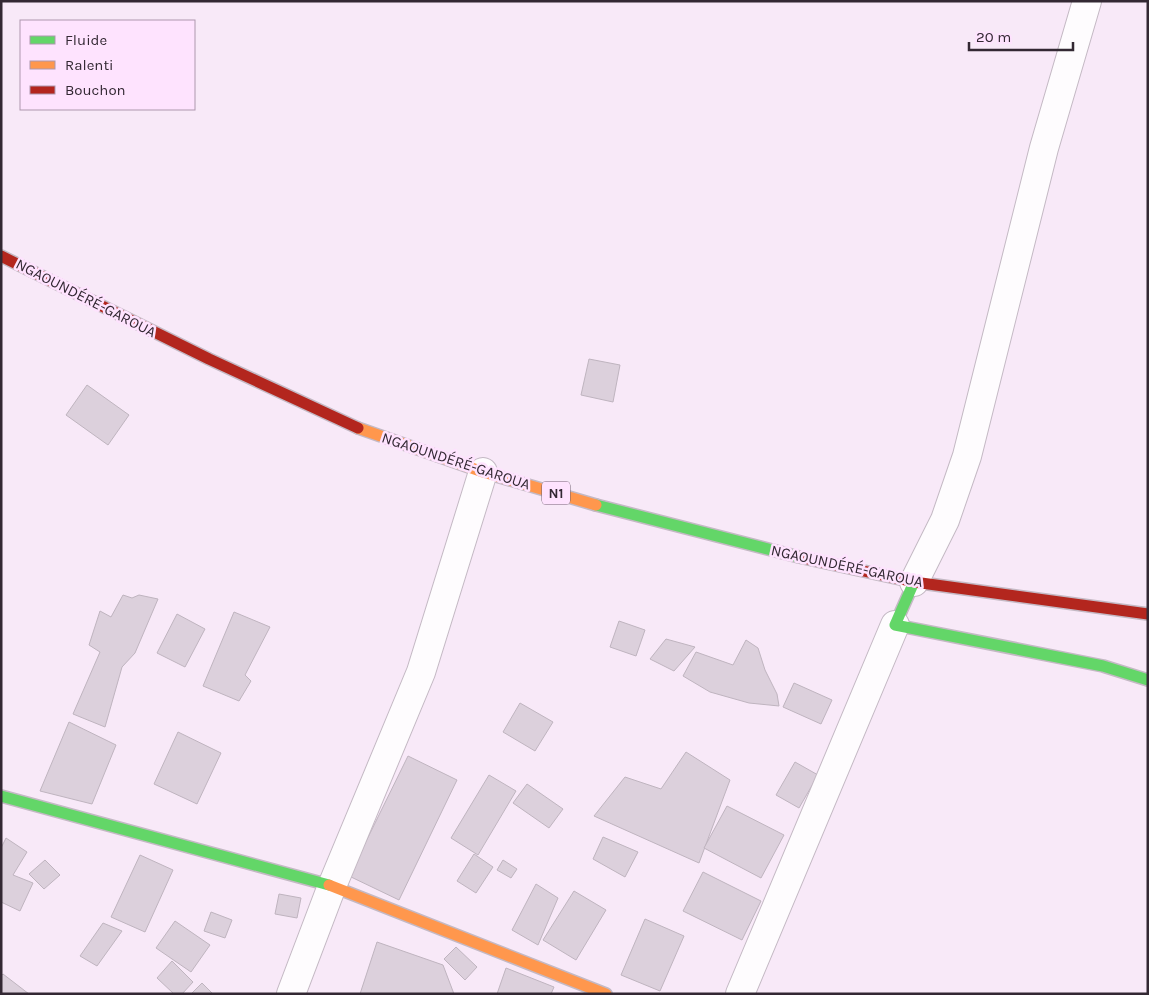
<svg xmlns="http://www.w3.org/2000/svg" width="1149" height="995" viewBox="0 0 1149 995" font-family="Karla,sans-serif">
<style>
.building{fill:#dcd0dc;stroke:#bfb4bf}
.lines{fill:none;stroke-linecap:round;stroke-linejoin:round}
.street-casing{stroke:#c4b9c4;stroke-width:30}
.fast-casing{stroke:#c4b9c4;stroke-width:14}
.slow-casing{stroke:#c4b9c4;stroke-width:14}
.jam-casing{stroke:#c4b9c4;stroke-width:14}
.street{stroke:#fefcfe;stroke-width:28}
.fast{stroke:#63d668;stroke-width:11}
.slow{stroke:#ff974d;stroke-width:11}
.jam{stroke:#b3261e;stroke-width:11}
.labels{text-anchor:middle;dominant-baseline:central;stroke-width:5;stroke-linejoin:round;paint-order:stroke}
.shield{fill:#fee3fe;stroke:#706070;stroke-width:1}
.shield-label{font-size:14px;font-weight:bold;fill:#332833}
.street-label{font-size:15px;fill:#332833;stroke:#fee3fe}
</style>
<rect width="100%" height="100%" fill="#f8e9f8"/>
<g class="building">
<path d="M589,359L620,365L613,402L581,395Z"/>
<path d="M87,385L129,415L108,445L66,415Z"/>
<path d="M123,595L132,598L139,595L158,599L135,653L122,667L105,727L73,714L100,652L89,645L100,611L111,617Z"/>
<path d="M234,612L270,627L245,675L251,681L239,701L203,686Z"/>
<path d="M177,614L205,629L185,667L157,653Z"/>
<path d="M619,621L645,630L636,656L610,647Z"/>
<path d="M666,639L695,647L674,671L650,659Z"/>
<path d="M746,640L758,648L765,670L777,694L779,706L749,703L710,692L683,676L696,652L733,665Z"/>
<path d="M794,683L832,700L821,724L783,707Z"/>
<path d="M520,703L553,722L535,751L503,732Z"/>
<path d="M69,722L116,745L92,804L40,791Z"/>
<path d="M178,732L221,753L197,804L154,784Z"/>
<path d="M686,752L730,780L699,863L594,816L625,777L661,789Z"/>
<path d="M408,756L457,780L399,900L349,876Z"/>
<path d="M795,762L818,775L799,808L776,795Z"/>
<path d="M489,775L516,791L478,855L451,838Z"/>
<path d="M527,784L563,809L549,828L513,803Z"/>
<path d="M727,806L784,835L761,878L704,848Z"/>
<path d="M603,837L638,852L625,877L593,859Z"/>
<path d="M6,838L27,852L13,875L33,883L20,911L1,902V848Z"/>
<path d="M474,854L493,867L476,893L457,881Z"/>
<path d="M140,855L173,870L145,932L111,917Z"/>
<path d="M45,860L60,875L44,889L29,874Z"/>
<path d="M503,860L517,869L511,878L497,870Z"/>
<path d="M703,872L761,901L742,940L683,911Z"/>
<path d="M536,884L558,898L538,945L512,930Z"/>
<path d="M574,891L606,910L576,960L543,940Z"/>
<path d="M279,894L301,898L297,918L275,914Z"/>
<path d="M211,912L232,920L225,938L204,931Z"/>
<path d="M645,919L684,936L660,991L621,975Z"/>
<path d="M175,921L210,945L191,972L156,948Z"/>
<path d="M103,923L122,931L97,966L80,956Z"/>
<path d="M377,942L443,965L454,994H360Z"/>
<path d="M456,947L477,967L465,980L444,959Z"/>
<path d="M172,961L193,982L182,994H174L157,978Z"/>
<path d="M506,968L554,987L551,994H497Z"/>
<path d="M3,974L29,994H1V976Z"/>
<path d="M202,983L213,994H191Z"/>
</g>
<g class="lines">
<g class="street-casing">
<g id="street">
<path d="M914,582L945,520L967,456L1044,148L1087,1"/>
<path d="M291,994L332,886L421,672L483,472"/>
<path d="M740,994L895,625"/>
</g>
</g>
<g class="fast-casing">
<g id="fast">
<path d="M596,505L799,557"/>
<path d="M914,582L895,625L1103,666L1148,680"/>
<path d="M1,796L329,885"/>
</g>
</g>
<g class="slow-casing">
<g id="slow">
<path d="M358,428L483,472L596,505"/>
<path d="M329,885L606,994"/>
</g>
</g>
<g class="jam-casing">
<g id="jam">
<path d="M1,256L209,359L358,428"/>
<path d="M799,557L914,582L1148,614"/>
</g>
</g>
<use href="#street" class="street"/>
<use href="#fast" class="fast"/>
<use href="#slow" class="slow"/>
<use href="#jam" class="jam"/>
</g>
<g class="labels">
<rect class="shield" x="542" y="481.5" width="28" height="23" rx="4"/>
<g class="shield-label">
<text x="556" y="493">N1</text>
</g>
<g class="street-label">
<text transform="translate(86 298) rotate(27)">NGAOUNDÉRÉ-GAROUA</text>
<text transform="translate(456 461) rotate(18)">NGAOUNDÉRÉ-GAROUA</text>
<text transform="translate(847 566) rotate(12)">NGAOUNDÉRÉ-GAROUA</text>
</g>
</g>
<rect width="1149" height="995" fill="none" stroke="#332833" stroke-width="5"/>
<rect x="20" y="20" width="175" height="90" fill="#fee3fe" stroke="#ad98ad"/>
<rect x="30" y="36" width="25" height="8" fill="#63d668" stroke="#ad98ad"/>
<text x="65" y="45" font-size="15" fill="#332833">Fluide</text>
<rect x="30" y="61" width="25" height="8" fill="#ff974d" stroke="#ad98ad"/>
<text x="65" y="70" font-size="15" fill="#332833">Ralenti</text>
<rect x="30" y="86" width="25" height="8" fill="#b3261e" stroke="#ad98ad"/>
<text x="65" y="95" font-size="15" fill="#332833">Bouchon</text>
<path d="M969 42v8h104v-8" fill="none" stroke="#332833" stroke-width="2.5"/>
<text x="976" y="42" font-size="15" fill="#332833" stroke="#fee3fe" stroke-width="4" paint-order="stroke">20 m</text>
</svg>
